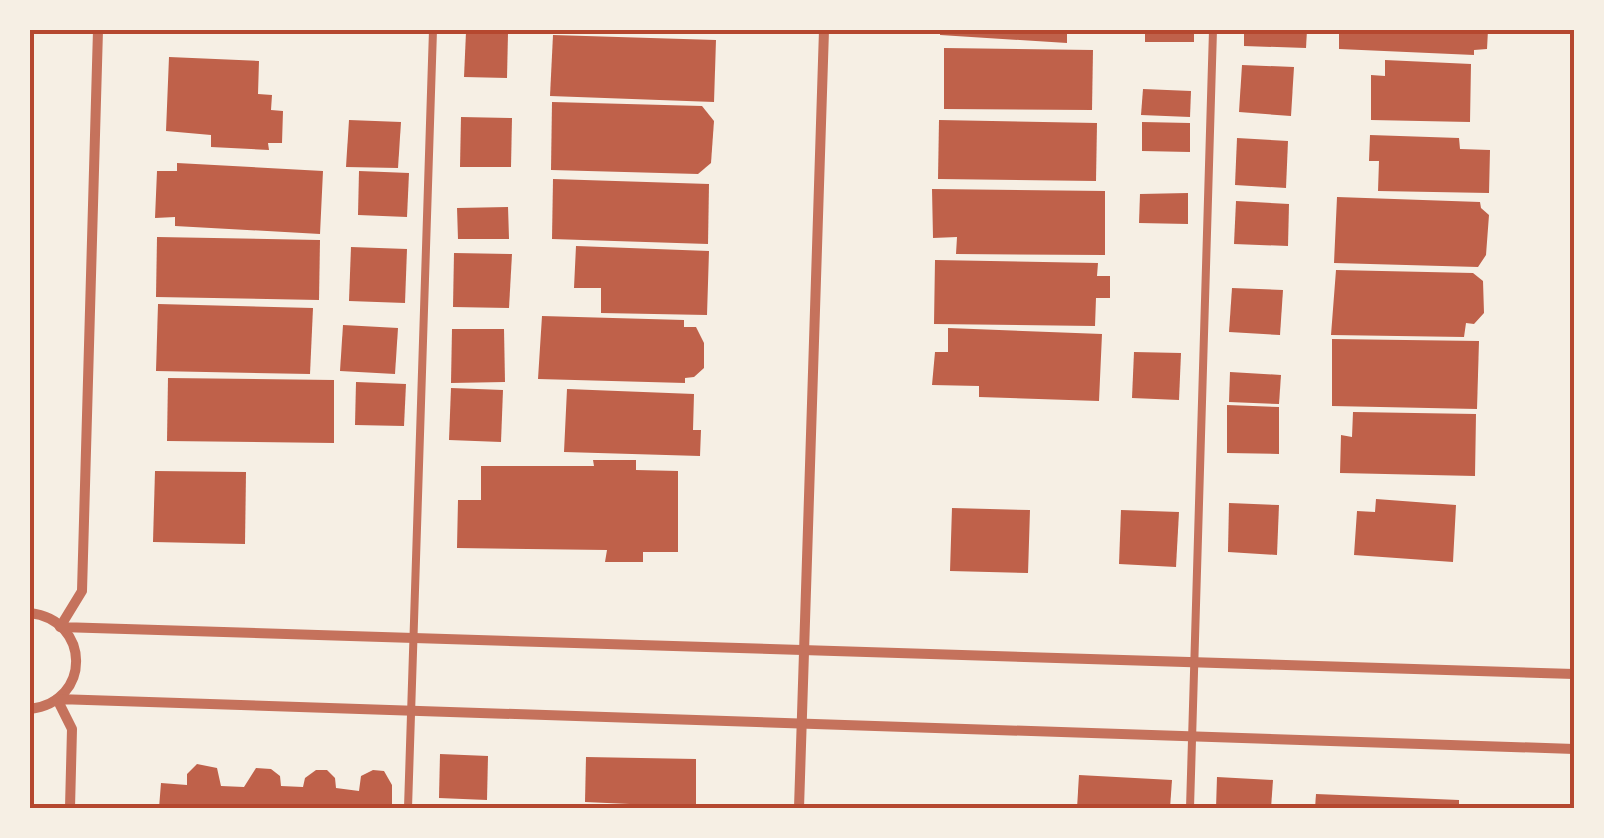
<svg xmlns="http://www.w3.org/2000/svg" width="1604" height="838" viewBox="0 0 1604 838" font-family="Georgia,serif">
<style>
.building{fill:#bf614a}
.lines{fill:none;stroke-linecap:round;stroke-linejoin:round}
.service{stroke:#c5725c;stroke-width:8}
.minor{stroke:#c5725c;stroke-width:10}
.neatline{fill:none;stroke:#b5482f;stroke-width:4}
</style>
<rect width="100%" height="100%" fill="#f6efe4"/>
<g class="building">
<path d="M940,30H1067V43L940,35Z"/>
<rect x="1145" y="30" width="49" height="12"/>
<path d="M1244,30H1307L1306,48L1244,46Z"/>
<path d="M1339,30H1488L1487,49L1474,50V55L1339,49Z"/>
<path d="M466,32L508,33L507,78L464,77Z"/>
<path d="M553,35L716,40L714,102L550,96Z"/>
<path d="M944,48L1093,50L1092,110L944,109Z"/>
<path d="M169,57L259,61L258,94L272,95L271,110L283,111L282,143H268L269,150L211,147V135L166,131Z"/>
<path d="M1385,60L1471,64L1470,122L1371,120V75L1385,76Z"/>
<path d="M1242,65L1294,67L1291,116L1239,112Z"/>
<path d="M1143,89L1191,91L1190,117L1141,115Z"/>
<path d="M552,102L702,106L714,121L711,163L698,174L551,170Z"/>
<path d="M461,117L512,118L511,167H460Z"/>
<path d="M349,120L401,122L398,168L346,167Z"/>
<path d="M939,120L1097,123L1096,181L938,179Z"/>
<path d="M1142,122L1190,123V152L1142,151Z"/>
<path d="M1370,135L1459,138L1460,149L1490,150L1489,193L1378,191L1379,161H1369Z"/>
<path d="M1237,138L1288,141L1286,188L1235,185Z"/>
<path d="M177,163L323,171L320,234L175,226V217L155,218L157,171H177Z"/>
<path d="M359,171L409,173L407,217L358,215Z"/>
<path d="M553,179L709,184L708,244L552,239Z"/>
<path d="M932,189L1105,191V255L956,254L957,237L933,238Z"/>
<path d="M1188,193V224L1139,223L1140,194Z"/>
<path d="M1337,197L1480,202L1481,208L1489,215L1486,255L1478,267L1334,263Z"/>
<path d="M1236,201L1289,204L1288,246L1234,244Z"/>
<path d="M508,207L509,239H458L457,208Z"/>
<path d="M157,237L320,240L319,300L156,297Z"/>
<path d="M576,246L709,251L707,315L601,313V288H574Z"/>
<path d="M351,247L407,249L405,303L349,301Z"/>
<path d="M454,253L512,254L509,308L453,307Z"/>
<path d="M935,260L1098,263L1097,276H1110V298H1096L1095,326L934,324Z"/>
<path d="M1336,270L1473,273L1483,281L1484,313L1474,324L1466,323L1464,337L1331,335Z"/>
<path d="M1232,288L1283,290L1280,335L1229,332Z"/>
<path d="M158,304L313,308L310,374L156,371Z"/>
<path d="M542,316L684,320V327H696L704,343V368L694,377L685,378V383L538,379Z"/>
<path d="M343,325L398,328L395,374L340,371Z"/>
<path d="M948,328L1102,334L1099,401L979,397V386L932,385L935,352H948Z"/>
<path d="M452,329H504L505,382L451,383Z"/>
<path d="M1332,339L1479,341L1477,409L1332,406Z"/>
<path d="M1134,352L1181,353L1179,400L1132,398Z"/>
<path d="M1230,372L1281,375L1279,404L1229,402Z"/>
<path d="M168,378L334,380V443L167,441Z"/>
<path d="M356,382L406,384L404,426L355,425Z"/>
<path d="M451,388L503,390L501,442L449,440Z"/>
<path d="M567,389L694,394L693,430H701L700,456L564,452Z"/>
<path d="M1227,405L1279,407V454L1227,453Z"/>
<path d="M1353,412L1476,414L1475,476L1340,473L1341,435L1352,437Z"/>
<path d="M593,460H636V470L678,471V552H643V562H605L607,550L457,548L458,500H481V466H594Z"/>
<path d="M155,471L246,472L245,544L153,542Z"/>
<path d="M1376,499L1456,505L1453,562L1354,555L1357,511L1375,512Z"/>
<path d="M1229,503L1279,505L1277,555L1228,552Z"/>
<path d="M952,508L1030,510L1028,573L950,571Z"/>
<path d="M1121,510L1179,512L1176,567L1119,564Z"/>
<path d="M440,754L488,756L487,800L439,798Z"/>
<path d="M586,757L696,759V807L585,802Z"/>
<path d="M197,764L217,768L221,786L244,787L256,768L271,769L280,776L281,786L303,787L305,778L316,770H327L335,778L336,788L359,791L361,776L373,770L384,771L392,785V808H159L161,783L187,785V774Z"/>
<path d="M1079,775L1172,780L1170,808H1077Z"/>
<path d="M1217,777L1273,780L1271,808H1216Z"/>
<path d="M1316,794L1459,800V808H1315Z"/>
</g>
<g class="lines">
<g class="service">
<path d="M408,808L433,30"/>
<path d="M1190,808L1213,30"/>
</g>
<g class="minor">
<path d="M98,30L82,591L60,627L1574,674"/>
<path d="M30,613C91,620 92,702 30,709"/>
<path d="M70,808L72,729L57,699L1574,749"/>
<path d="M799,808L824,30"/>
</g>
</g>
<rect width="1604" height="838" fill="none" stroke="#f6efe4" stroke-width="65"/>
<rect x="32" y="32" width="1540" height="774" class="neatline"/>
</svg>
